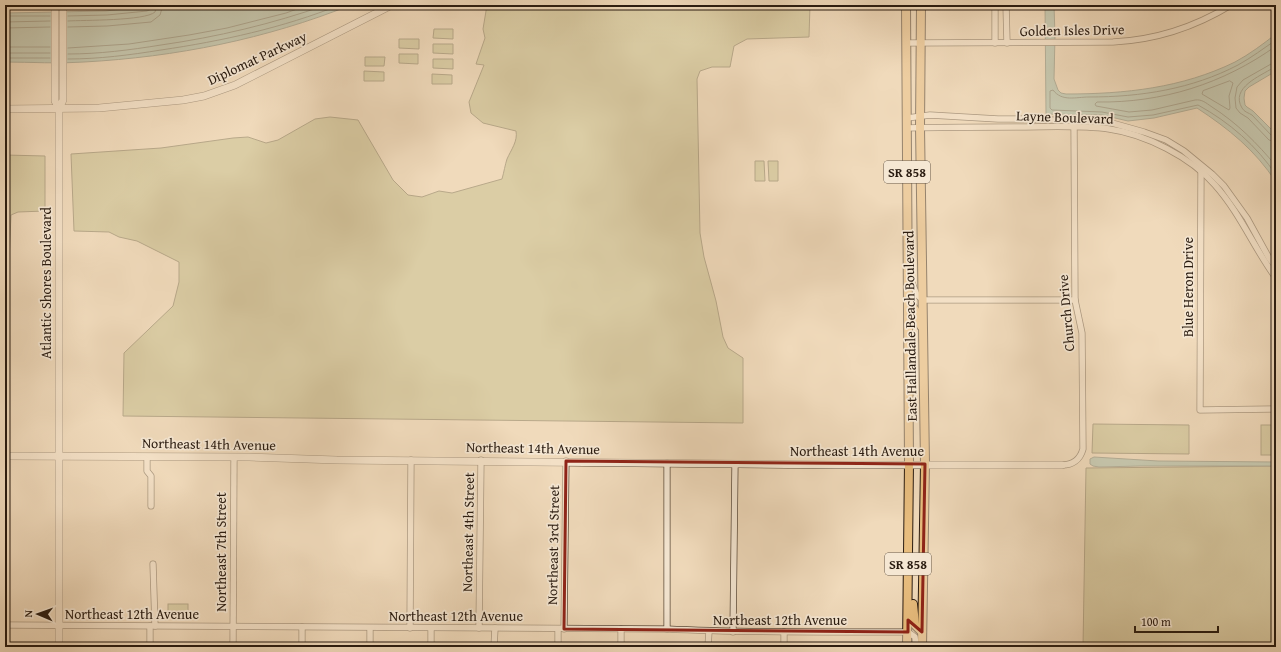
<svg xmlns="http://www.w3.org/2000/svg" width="1281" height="652" viewBox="0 0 1281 652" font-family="'Gentium Book Plus',serif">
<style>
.green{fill:#c1bd8b;stroke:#756c4e}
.water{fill:#9bbbac;stroke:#6d7b6e}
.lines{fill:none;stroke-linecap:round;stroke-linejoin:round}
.shore{stroke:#626b5e;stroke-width:1}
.minor-casing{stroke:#5b4b3b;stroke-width:7}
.tertiary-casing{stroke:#5b4b3b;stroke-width:8}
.primary-casing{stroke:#291b10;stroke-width:10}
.minor{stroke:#f5e7d3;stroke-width:5.5}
.tertiary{stroke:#f5e7d3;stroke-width:7}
.primary{stroke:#e8bd7e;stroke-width:8}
.marked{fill:none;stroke:#8f2418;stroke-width:3;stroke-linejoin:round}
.labels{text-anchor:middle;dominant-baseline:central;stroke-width:3.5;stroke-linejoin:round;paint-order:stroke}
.shield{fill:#f5e7d3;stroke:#66584a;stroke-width:1}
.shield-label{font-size:13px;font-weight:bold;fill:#291b10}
.street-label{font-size:14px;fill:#291b10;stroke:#f5e7d3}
</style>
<rect width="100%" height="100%" fill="#f0dabb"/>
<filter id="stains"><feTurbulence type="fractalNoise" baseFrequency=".005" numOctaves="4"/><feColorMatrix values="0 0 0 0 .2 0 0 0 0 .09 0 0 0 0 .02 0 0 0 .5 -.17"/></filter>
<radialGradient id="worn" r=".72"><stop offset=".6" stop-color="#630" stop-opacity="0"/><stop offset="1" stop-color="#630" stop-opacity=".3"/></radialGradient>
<g class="green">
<path d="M487,5H810L809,37L747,39L734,46L730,67H712L700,71L697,79L700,233L704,257L716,301L723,337L728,348L743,358V423L123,416L124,353L173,306L179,282V262L137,241L119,237L109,232L74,231L71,154L161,148L233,138L248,137L266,143L278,140L315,119L330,117L358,120L393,180L408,195L422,197L439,191L452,193L502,179C504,172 505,165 507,159C511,150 518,141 516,131L483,123L471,113L469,102L484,65L476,64L485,38L483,29Z"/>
<path d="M434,29H453V39L433,38Z"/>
<path d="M399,39H419V49L399,48Z"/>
<path d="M433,44H453V54L433,53Z"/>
<path d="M399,54H418V64L399,63Z"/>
<path d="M365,57H385L384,66H365Z"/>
<path d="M433,59H453V69L433,68Z"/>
<path d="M364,71L384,72V81H364Z"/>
<path d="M432,74L452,75V84H432Z"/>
<path d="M5,155L45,156V211L18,212L11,215L5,357Z"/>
<path d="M755,161H764L765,181H755Z"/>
<path d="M768,161H778V181H769Z"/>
<path d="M1093,424L1189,425V454L1092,453Z"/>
<rect x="1261" y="425" width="15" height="30"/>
<path d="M1276,466V647H1083L1086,468Z"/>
<rect x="168" y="604" width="20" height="9"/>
</g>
<g class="water">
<path d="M157,5H351C266,39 176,57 84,62C58,64 31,62 5,62V13L106,11Z"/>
<path d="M1045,5H1054L1055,36L1054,79L1058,90L1061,93L1066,94C1125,94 1182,88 1235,62C1250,54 1263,44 1276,34V71L1249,87L1245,91L1244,98L1245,105L1247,107L1253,111L1276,134V182C1255,150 1229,129 1197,108L1154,118L1128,121L1102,115L1046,114Z"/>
<path d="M1094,457L1158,461L1276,462V466H1140L1099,467L1093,466L1090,464V459Z"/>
</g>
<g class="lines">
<g class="shore">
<path d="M5,16H50"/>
<path d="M68,16L107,15L147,11L151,9L152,5"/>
<path d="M68,21C83,20 145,21 155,12L157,5"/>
<path d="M5,22L50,21"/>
<path d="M68,27L107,26L151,22L160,15L163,5"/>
<path d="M5,28L50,27"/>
<path d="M1276,40C1264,48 1251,58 1238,65C1192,89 1141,97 1089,97C1076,97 1062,102 1053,90L1050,91V108L1052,110L1102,112L1128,117L1153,115L1198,105C1229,122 1257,146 1276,175"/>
<path d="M1276,46C1223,84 1162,103 1097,102L1095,104L1096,106L1129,112L1152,110L1195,100C1202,99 1206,103 1212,107C1237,123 1257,143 1276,166"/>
<path d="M5,47H50"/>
<path d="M68,48L129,44L189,35L227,28L286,13L308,5"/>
<path d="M5,53H50"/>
<path d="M68,54C99,54 130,50 161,45C217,37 272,24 326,5"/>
<path d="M5,58H50"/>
<path d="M68,59C99,59 130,55 161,50C222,41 282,28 340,5"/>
<path d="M1276,63L1271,64L1243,80L1237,87L1235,98L1236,108L1240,113L1248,118L1269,140L1276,142"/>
<path d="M1276,68H1273C1260,76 1230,88 1242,108C1244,112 1249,113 1252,115C1259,122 1265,129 1272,136L1276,137"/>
<path d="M1230,81L1233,83L1229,96L1230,108L1229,110L1202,94L1203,91Z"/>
</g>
<g class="minor-casing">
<g id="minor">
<path d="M995,5V43"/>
<path d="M1006,5L1007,43"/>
<path d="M906,43L1113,42C1155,40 1195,27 1231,5"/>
<path d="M907,118L930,115L998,119H1031L1112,123L1144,132L1166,140L1184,151L1212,174L1224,186L1247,218L1269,258L1276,267"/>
<path d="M907,128C943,127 980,127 1016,127C1047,127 1079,125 1109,129C1145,134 1191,157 1215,185C1240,213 1254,248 1276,278"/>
<path d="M1201,171L1200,410L1276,409"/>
<path d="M910,278L917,295L923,300H1075"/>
<path d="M147,457V471L151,476V506"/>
<path d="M1062,465C1072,465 1080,460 1083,449L1082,333L1075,300L1074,124"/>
<path d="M153,564L155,626"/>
<path d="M5,625L667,629C747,633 827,632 908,632L915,637L916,647"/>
<path d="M410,628L411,460"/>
<path d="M479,628L481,460"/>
<path d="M564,629L566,461"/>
<path d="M667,629V463"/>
<path d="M733,632L735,464"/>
<path d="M150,647V626"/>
<path d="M233,647L234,457"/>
<path d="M302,647V627"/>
<path d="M370,647V628"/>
<path d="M431,647V628"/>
<path d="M494,647L495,628"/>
<path d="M558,647V629"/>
<path d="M621,647V629"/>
<path d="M708,647L709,631"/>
<path d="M784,647V632"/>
</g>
</g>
<g class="tertiary-casing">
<g id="tertiary">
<path d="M55,5V101L59,109"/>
<path d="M5,109L99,108L183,100L204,96L235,85L392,5"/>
<path d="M5,456L249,457L337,460L834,465H1062"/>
<path d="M59,647V109L63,100V5"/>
</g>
</g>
<g class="primary-casing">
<g id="primary">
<path d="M906,5L909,462L907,647"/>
<path d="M921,5L920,127L925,464L922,647"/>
<path d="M908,300L917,313L921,326"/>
<path d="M913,604L915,625L922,632"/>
</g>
</g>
<use href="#minor" class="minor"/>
<use href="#tertiary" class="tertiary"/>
<use href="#primary" class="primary"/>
</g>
<path d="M0 0H1281V652H0ZM566,461L925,464L922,632L908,620V632L564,629Z" fill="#f0dabb" fill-opacity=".55" fill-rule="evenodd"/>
<path class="marked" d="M566,461L925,464L922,632L908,620V632L564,629Z"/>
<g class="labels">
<g class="shield">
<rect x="884" y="161" width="46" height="22" rx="3"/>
<rect x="885" y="553" width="46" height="22" rx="3"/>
</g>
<g class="shield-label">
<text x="907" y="172">SR 858</text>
<text x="908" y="564">SR 858</text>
</g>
<g class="street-label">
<text transform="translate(1072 30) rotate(-1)">Golden Isles Drive</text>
<text transform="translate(257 58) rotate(-25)">Diplomat Parkway</text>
<text transform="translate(1065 117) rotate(2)">Layne Boulevard</text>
<text transform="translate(46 283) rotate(-90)">Atlantic Shores Boulevard</text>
<text transform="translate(1188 287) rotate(-90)">Blue Heron Drive</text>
<text transform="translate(1066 313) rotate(-95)">Church Drive</text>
<text transform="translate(910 326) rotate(-91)">East Hallandale Beach Boulevard</text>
<text transform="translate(209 444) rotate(1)">Northeast 14th Avenue</text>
<text transform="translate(533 448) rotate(1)">Northeast 14th Avenue</text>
<text x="857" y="451">Northeast 14th Avenue</text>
<text transform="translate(468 532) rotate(-89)">Northeast 4th Street</text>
<text transform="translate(553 545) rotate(-89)">Northeast 3rd Street</text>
<text transform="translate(221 552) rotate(-90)">Northeast 7th Street</text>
<text x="132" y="614">Northeast 12th Avenue</text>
<text x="456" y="616">Northeast 12th Avenue</text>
<text x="780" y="620">Northeast 12th Avenue</text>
</g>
</g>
<rect width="1281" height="652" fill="none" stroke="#f0dabb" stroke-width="20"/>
<rect x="6" y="6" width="1269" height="640" fill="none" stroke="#291b10" stroke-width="2"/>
<rect x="10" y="10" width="1261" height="632" fill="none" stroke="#291b10"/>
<g transform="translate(38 614) rotate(272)" stroke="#f5e7d3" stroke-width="3" paint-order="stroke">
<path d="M0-3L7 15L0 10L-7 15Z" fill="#291b10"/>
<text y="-6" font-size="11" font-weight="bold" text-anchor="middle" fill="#291b10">N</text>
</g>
<path d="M1135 626v6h83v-6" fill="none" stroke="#291b10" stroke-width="2"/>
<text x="1141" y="626" font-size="12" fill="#291b10" stroke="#f5e7d3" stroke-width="3" paint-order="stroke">100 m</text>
<rect width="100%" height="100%" filter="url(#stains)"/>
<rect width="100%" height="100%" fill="url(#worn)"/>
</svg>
